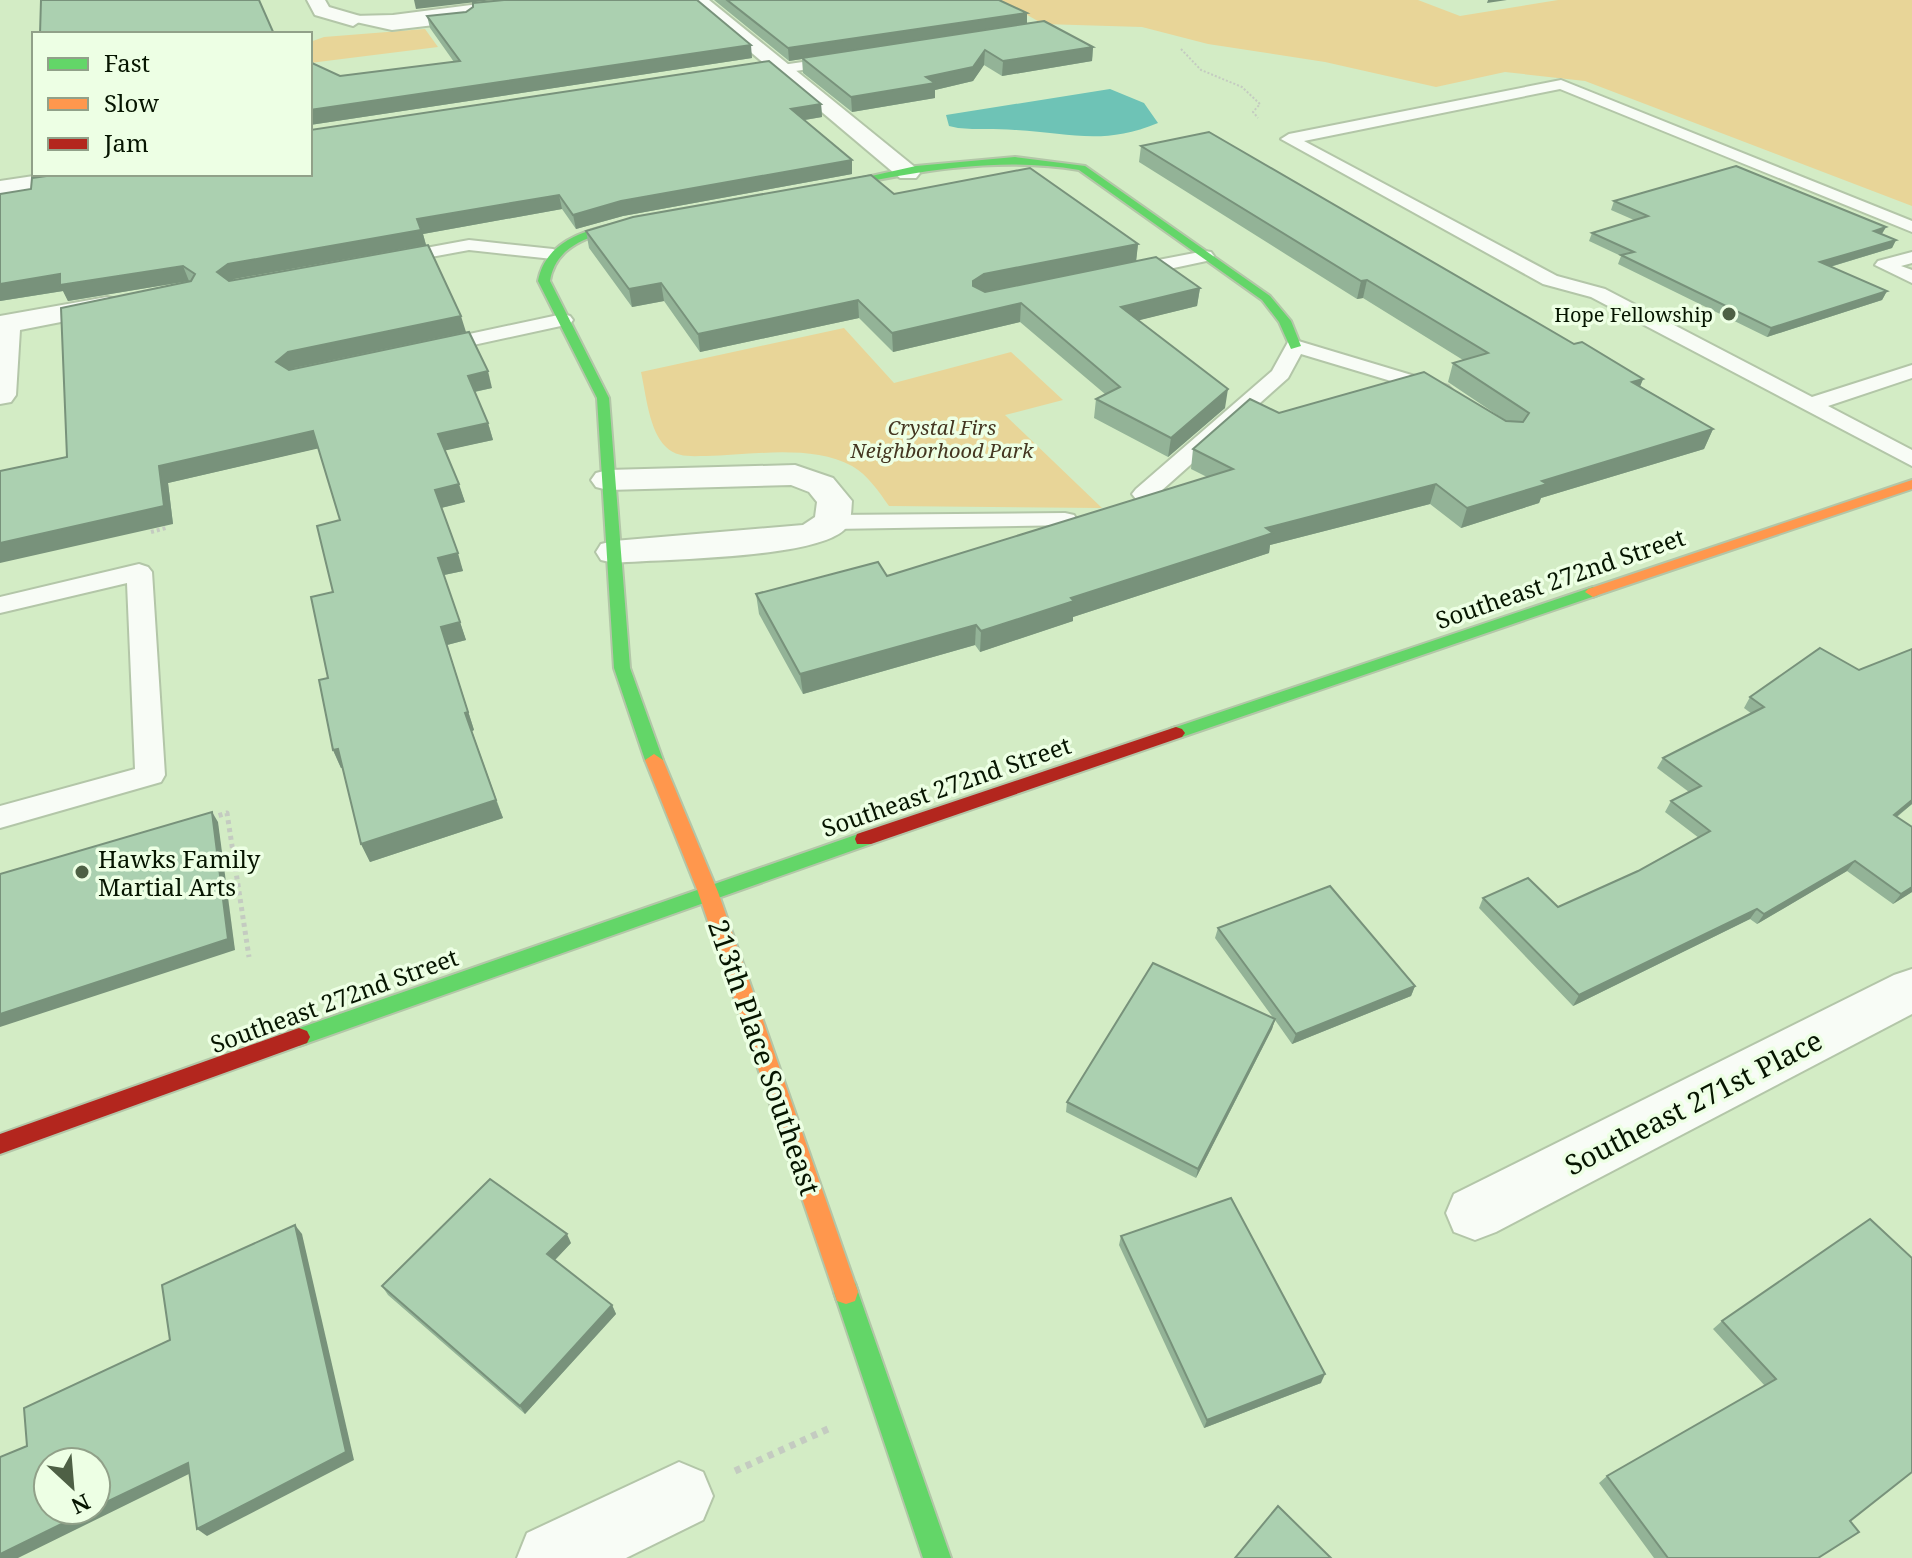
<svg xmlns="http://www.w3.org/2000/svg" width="1912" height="1558" viewBox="0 0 1912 1558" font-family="'Noto Serif',serif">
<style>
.green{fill:#e8d598}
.water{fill:#6ec3b6}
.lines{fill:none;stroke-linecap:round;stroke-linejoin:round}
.lane-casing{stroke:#b3c6a8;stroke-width:4}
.street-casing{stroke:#b3c6a8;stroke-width:4}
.fast-casing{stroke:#b3c6a8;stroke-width:4}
.slow-casing{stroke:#b3c6a8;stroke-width:4}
.jam-casing{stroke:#b3c6a8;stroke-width:4}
.path-far3{stroke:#c4cbc1;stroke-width:2;stroke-dasharray:2 2;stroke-linecap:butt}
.path-far2{stroke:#c4cbc1;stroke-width:4;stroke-dasharray:3 3;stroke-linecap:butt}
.path-far1{stroke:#c4cbc1;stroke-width:5;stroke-dasharray:4 4;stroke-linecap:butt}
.path{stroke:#c4cbc1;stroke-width:7;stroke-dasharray:6 6;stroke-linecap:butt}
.lane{fill:#f8fcf6;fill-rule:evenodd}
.street{fill:#f8fcf6;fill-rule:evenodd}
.fast{fill:#63d668;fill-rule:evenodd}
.slow{fill:#ff974d;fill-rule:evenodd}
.jam{fill:#b3261e;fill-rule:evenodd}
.wall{fill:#93b397}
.shaded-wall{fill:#78927b}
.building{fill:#abd0b0;stroke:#78927b;stroke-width:2}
.poi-dot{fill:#4e6045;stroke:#edffe4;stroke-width:3}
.labels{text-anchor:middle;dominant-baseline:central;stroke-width:7;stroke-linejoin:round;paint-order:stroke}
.far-poi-label{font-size:20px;fill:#061500;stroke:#edffe4;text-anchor:end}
.far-park-label{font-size:20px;font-style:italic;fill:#443621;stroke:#edffe4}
.street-label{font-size:24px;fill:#061500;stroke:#edffe4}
.poi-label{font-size:24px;fill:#061500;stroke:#edffe4;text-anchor:start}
.near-street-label{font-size:28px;fill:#061500;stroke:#edffe4}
</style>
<rect width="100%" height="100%" fill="#d3ecc5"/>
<g class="green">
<path d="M1001,0H1418L1460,16L1558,0H1912V206L1585,81L1505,72L1436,87L1325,62L1208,44L1142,27L1043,24Z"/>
<path d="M425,29L438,47L310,63V42L324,37Z"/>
<path d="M844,328L894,383L1011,352L1063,400L1005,415L1102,508L889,506C879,492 868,475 852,466C811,444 751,455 706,456C692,456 677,458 666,447C649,431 646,394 641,372Z"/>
</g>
<path class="water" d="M1110,89L1144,103L1158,123C1102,146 1071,133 1015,130C996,128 977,130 958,128L949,126L946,115Z"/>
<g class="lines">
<g class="lane-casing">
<g id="lane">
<path d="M510,0L514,1V7L465,14L474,17L468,21L392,30L347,20L353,16L393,15Z"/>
<path d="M844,56L851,60L849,63L782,73L775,69L782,65Z"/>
<path d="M1561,80L1912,221V232L1560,89L1304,141L1557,276L1605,289L1812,397L1912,365V378L1828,406L1912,450V466L1591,297L1543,284L1281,139L1289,134Z"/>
<path d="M469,240L553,249L562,254L553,259L469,250L393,264L384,259L393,254Z"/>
<path d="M1205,251L1211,252L1214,256L1211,260L1127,278L1118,272L1127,266Z"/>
<path d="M1912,252V263L1901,266L1912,270V283L1875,265L1878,261Z"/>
<path d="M563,314L570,316L573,320L570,324L432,354L422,348L432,342Z"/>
<path d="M1295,340L1448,386L1452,390L1441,396L1301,354L1288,378L1152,499H1136L1132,494L1136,489L1272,371L1288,342Z"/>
<path d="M1065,513L1074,515L1077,520L1074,525L832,529L823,527L820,522L823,517L832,515Z"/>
<path d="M139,564L148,567L152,572L165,775L161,782L0,828V806L135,769L127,583L0,613V597Z"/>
</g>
</g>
<g class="street-casing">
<g id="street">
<path d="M307,0H325L329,7L360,16L362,20L353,26L315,15Z"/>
<path d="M689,0H709L916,168L920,173L916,178H900Z"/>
<path d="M47,174H110L106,179L98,181L0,195V181Z"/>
<path d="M107,297L117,299L121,305L117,311L20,330L16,395L11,402L0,404V316Z"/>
<path d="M795,465L833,478L852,501C851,511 852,523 844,530C812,559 662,559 614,563L601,560L596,552L601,544L614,541L803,525L815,517L817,502L809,492L791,485L608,490L596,487L591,480L596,473L608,470Z"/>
<path d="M1912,969V1014L1496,1232L1475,1240L1454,1232L1446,1213L1454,1194L1894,975Z"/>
<path d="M679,1462L703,1472L713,1496L703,1520L626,1558H517L527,1533Z"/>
</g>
</g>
<g class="fast-casing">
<g id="fast">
<path d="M1015,157L1085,166L1270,296L1291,321L1301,346L1291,349L1279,322L1262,300L1079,170C990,155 905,174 818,192L813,189L916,166Z"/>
<path d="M644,219L649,222L648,224C610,232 557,236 550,281L609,398L630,668L663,760L654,766L645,760L614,668L597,398L538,281C547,233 603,226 644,219Z"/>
<path d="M1593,587L1601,592L1598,595L1182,737H1170L1167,733L1170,729Z"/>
<path d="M864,832L871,834L873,839L871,844L299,1046L291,1043L288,1037L291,1031Z"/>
<path d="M846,1280L855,1283L858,1292L951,1558H923L834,1292L837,1283Z"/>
</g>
</g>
<g class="slow-casing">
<g id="slow">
<path d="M1912,480V489L1598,595L1593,597L1585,592L1588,589Z"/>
<path d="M654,754L663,760L718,892L858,1292L855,1301L846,1304L837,1301L834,1292L698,892L645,760Z"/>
</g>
</g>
<g class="jam-casing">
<g id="jam">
<path d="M1176,727L1182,729L1185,733L1182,737L871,844H857L855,839L857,834Z"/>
<path d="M299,1028L307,1031L310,1037L307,1043L0,1154V1134Z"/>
</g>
</g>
<path class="path-far3" d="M1181,49L1201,70L1242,87L1260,104L1253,112L1258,118"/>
<path class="path-far2" d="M151,532L166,528"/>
<path class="path-far1" d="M211,818L227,813L249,957"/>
<path class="path" d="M735,1471L828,1429"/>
<use href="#lane" class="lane"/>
<use href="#street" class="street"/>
<use href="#fast" class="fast"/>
<use href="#slow" class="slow"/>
<use href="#jam" class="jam"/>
</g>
<g class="wall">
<path d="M714,0H999L1027,23L1093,47L1092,61L1002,76L984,65L973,81L935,90V98L852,112L803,73L802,59L789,61Z"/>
<path d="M427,16L752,58L310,125V62L340,76L454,62L430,28Z"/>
<path d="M821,104L822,117L805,120L852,174L623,216L576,229L562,209L423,234L426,245L234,279L232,281L466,332L294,369L492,388L475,392L488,423L493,440L445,450L465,502L441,508L463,571L444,575L466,640L447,645L474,730L472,731L503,818L370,862L361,844L343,768H341L333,750L328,678L333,592L340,520L318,448L168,483L173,524L67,457L189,281L68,301L63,291L0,301V194Z"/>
<path d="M1141,146L1574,344L1643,379L1640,386L1713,429L1704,449L1541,498L1539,503L1461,528L1430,504L1270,545L1269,553L1073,617V621L980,652L975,645L803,694L759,614L756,594L887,576L1207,477L1191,469L1193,449L1279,413L1506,421L1448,382L1453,363L1463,360L1363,298L1357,299L1139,162Z"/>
<path d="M894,194L1138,244L1136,261L1200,288L1197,306L1139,320L1225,408L1168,457L1094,418L1096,399L1105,394L1020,322L893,352L859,318L700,352L664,301L632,307L589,248L586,231Z"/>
<path d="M1614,201L1886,227L1882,234L1896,240L1892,248L1830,267L1887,291L1882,300L1767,337L1618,264L1621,256L1589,241L1592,233L1634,220L1611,210Z"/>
<path d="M1912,649V804L1897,817L1912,827V892L1893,904L1847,871L1757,924L1750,919L1573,1006L1479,908L1483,898L1558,907L1638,871L1699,838L1665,812L1671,801L1689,792L1657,768L1663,758L1752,714L1744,708L1750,697L1859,670Z"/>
<path d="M1218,928L1415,986L1411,996L1292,1044L1275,1020L1272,1029L1196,1178L1066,1112L1067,1102L1274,1019L1215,938Z"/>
<path d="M1870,1219L1850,1521L1818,1558H1654L1599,1483L1607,1476L1765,1386L1713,1329L1722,1321Z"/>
<path d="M1121,1236L1321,1383L1204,1428L1119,1245Z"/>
<path d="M571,1243L555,1260L612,1305L616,1314L525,1414L388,1295L382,1286Z"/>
</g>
<g class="shaded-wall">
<path d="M414,0H493L416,9Z"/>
<path d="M1488,0H1507L1487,3Z"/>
<path d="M1027,13V25L789,61L788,48Z"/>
<path d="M751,45L752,58L310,125V110Z"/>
<path d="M1093,47L1092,61L1002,76L1003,61Z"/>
<path d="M985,50L984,65L973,81L935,90V98L852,112L851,97L926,77Z"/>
<path d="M821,104L822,117L792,122L791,109Z"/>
<path d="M852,160V174L623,216L576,229L573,215L621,201Z"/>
<path d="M559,195L562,209L423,234L426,245L234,279L223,287L217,272L228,264L417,219Z"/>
<path d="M1886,227L1881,235L1874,231Z"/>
<path d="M1896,240L1892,248L1816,271L1820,262Z"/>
<path d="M1138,244L1136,262L972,298L973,281L984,274Z"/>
<path d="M183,266L189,281L68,301L63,291L0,301V284L60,274Z"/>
<path d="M1367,280L1363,298L1357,299L1361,281Z"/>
<path d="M661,283L664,301L632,307L629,289Z"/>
<path d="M1200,288L1197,306L1120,325L1121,307Z"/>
<path d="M1887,291L1882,300L1767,337L1771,328Z"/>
<path d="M858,300L859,318L700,352L698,334Z"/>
<path d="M1021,303L1020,322L893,352L892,333Z"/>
<path d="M461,316L466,332L294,368L282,378L276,362L288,352Z"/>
<path d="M488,371L492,388L473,392L468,376Z"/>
<path d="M1643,379L1636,397L1632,382Z"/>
<path d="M1228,389L1225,408L1168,457L1171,438Z"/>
<path d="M488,423L493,440L443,451L438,434Z"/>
<path d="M1713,429L1704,449L1541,498L1539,503L1461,528L1467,508L1542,481Z"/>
<path d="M313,431L320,448L168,483L173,524L0,563V543L159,466Z"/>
<path d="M459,484L465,502L441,508L435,490Z"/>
<path d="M1436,484L1430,504L1270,545L1269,553L1073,617V621L980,652L981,631L1266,528Z"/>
<path d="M458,553L463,571L444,575L438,558Z"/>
<path d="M460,622L466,640L447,645L474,730L472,731L465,713L441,627Z"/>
<path d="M976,625L975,645L803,694L800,674Z"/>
<path d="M338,749L346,767L341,768L333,750Z"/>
<path d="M496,800L503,818L370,862L361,844Z"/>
<path d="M1912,800V804L1886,825L1894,815Z"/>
<path d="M212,812L218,822L235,950L0,1027V1014Z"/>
<path d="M1855,861L1847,871L1757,924L1764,914Z"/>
<path d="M1912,887V892L1893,904L1901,894Z"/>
<path d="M1757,909L1750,919L1573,1006L1579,995Z"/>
<path d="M1415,986L1411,996L1292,1044L1296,1034Z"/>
<path d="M1275,1019L1272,1029L1196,1178L1198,1169Z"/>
<path d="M295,1225L302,1234L354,1460L207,1536L197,1529Z"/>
<path d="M567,1234L571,1243L552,1263L547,1254Z"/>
<path d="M612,1305L616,1314L525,1414L520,1406Z"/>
<path d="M1325,1374L1321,1383L1204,1428L1207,1420Z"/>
<path d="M188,1463L197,1470L18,1558H0V1554L90,1510H96V1507Z"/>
</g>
<g class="building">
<path d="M41,0H259L274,34H40Z"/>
<path d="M504,0H697L751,45L310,110V62L340,76L460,61L427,16L466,12L473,7V3Z"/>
<path d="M727,0H999L1027,13L788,48Z"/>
<path d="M1044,21L1093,47L1003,61L985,50L973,67L926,77L935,83L851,97L802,58Z"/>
<path d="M769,61L821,104L791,109L852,160L621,201L573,215L559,195L417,219L421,230L228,264L217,272L229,281L428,245L461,316L288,352L276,362L289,370L469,332L488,371L468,376L488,423L438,434L459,484L435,490L458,553L438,558L460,622L441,627L468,712L465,713L496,800L361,844L338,749L333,750L319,680L328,678L311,597L333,592L317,526L340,520L313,431L159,466L164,506L0,543V471L67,457L61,308L191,281L195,274L183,266L60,285V274L0,284V194L31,189L32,178L61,174H310V130Z"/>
<path d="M1209,132L1574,344L1582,342L1643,379L1632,382L1713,429L1542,481L1547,484L1467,508L1436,484L1266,528L1273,533L1071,598L1074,601L981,631L976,625L800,674L756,594L878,562L887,576L1233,469L1193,449L1250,399L1279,413L1424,372L1506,421L1523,422L1529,413L1453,363L1488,353L1367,280L1361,281L1141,146Z"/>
<path d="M1736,166L1886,227L1874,231L1896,240L1820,262L1887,291L1771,328L1621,255L1634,252L1592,233L1648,216L1614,201Z"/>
<path d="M1030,168L1138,244L984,274L973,281V286L985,292L1156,257L1200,288L1121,307L1228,389L1171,438L1096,399L1120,387L1021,303L892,333L858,300L698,334L661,283L629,289L586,231L633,217L871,175L894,194Z"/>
<path d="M1820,648L1859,670L1912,649V800L1894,815L1912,827V887L1901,894L1855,861L1764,914L1757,909L1579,995L1483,898L1528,878L1558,907L1638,871L1710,831L1671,801L1701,786L1663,758L1764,707L1750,697Z"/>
<path d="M212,812L228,939L0,1014V874Z"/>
<path d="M1330,886L1415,986L1296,1034L1218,928Z"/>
<path d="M1153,963L1275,1019L1198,1169L1067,1102Z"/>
<path d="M490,1179L567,1234L547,1254L612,1305L520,1406L382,1286Z"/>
<path d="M1231,1198L1325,1374L1207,1420L1121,1236Z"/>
<path d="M1870,1219L1912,1258V1472L1850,1521L1859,1532L1818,1558H1668L1607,1476L1776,1379L1722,1321Z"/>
<path d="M295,1225L346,1452L197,1529L188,1463L96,1507V1462H48V1510H90L0,1554V1457L27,1446L24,1408L170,1340L162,1285Z"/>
<path d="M1278,1506L1331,1558H1235Z"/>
</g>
<g class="poi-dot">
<circle cx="1729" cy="314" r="8"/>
<circle cx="82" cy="872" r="8"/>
</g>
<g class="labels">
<g class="far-poi-label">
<text x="1713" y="314">Hope Fellowship</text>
</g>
<g class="far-park-label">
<text x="942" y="427">Crystal Firs<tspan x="942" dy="23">Neighborhood Park</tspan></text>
</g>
<g class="street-label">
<text transform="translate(1560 578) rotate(-19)">Southeast 272nd Street</text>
<text transform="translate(946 786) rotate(-19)">Southeast 272nd Street</text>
<text transform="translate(334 1000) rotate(-20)">Southeast 272nd Street</text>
</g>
<g class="poi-label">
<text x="98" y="858">Hawks Family<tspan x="98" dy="28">Martial Arts</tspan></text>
</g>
<g class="near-street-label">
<text transform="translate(765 1057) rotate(71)">213th Place Southeast</text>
<text transform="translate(1693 1102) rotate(-27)">Southeast 271st Place</text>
</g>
</g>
<rect x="32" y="32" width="280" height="144" fill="#edffe4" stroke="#91a189" stroke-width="2"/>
<rect x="48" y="58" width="40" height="12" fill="#63d668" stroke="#91a189" stroke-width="2"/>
<text x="104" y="72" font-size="24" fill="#061500">Fast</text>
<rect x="48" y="98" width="40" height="12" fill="#ff974d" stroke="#91a189" stroke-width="2"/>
<text x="104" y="112" font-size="24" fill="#061500">Slow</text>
<rect x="48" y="138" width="40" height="12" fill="#b3261e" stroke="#91a189" stroke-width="2"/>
<text x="104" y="152" font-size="24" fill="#061500">Jam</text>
<g transform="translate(72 1486) rotate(154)"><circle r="38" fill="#edffe4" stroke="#91a189" stroke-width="2"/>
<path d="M0-6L14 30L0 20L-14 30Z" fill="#4e6045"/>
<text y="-12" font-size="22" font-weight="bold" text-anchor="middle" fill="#061500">N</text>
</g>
</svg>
